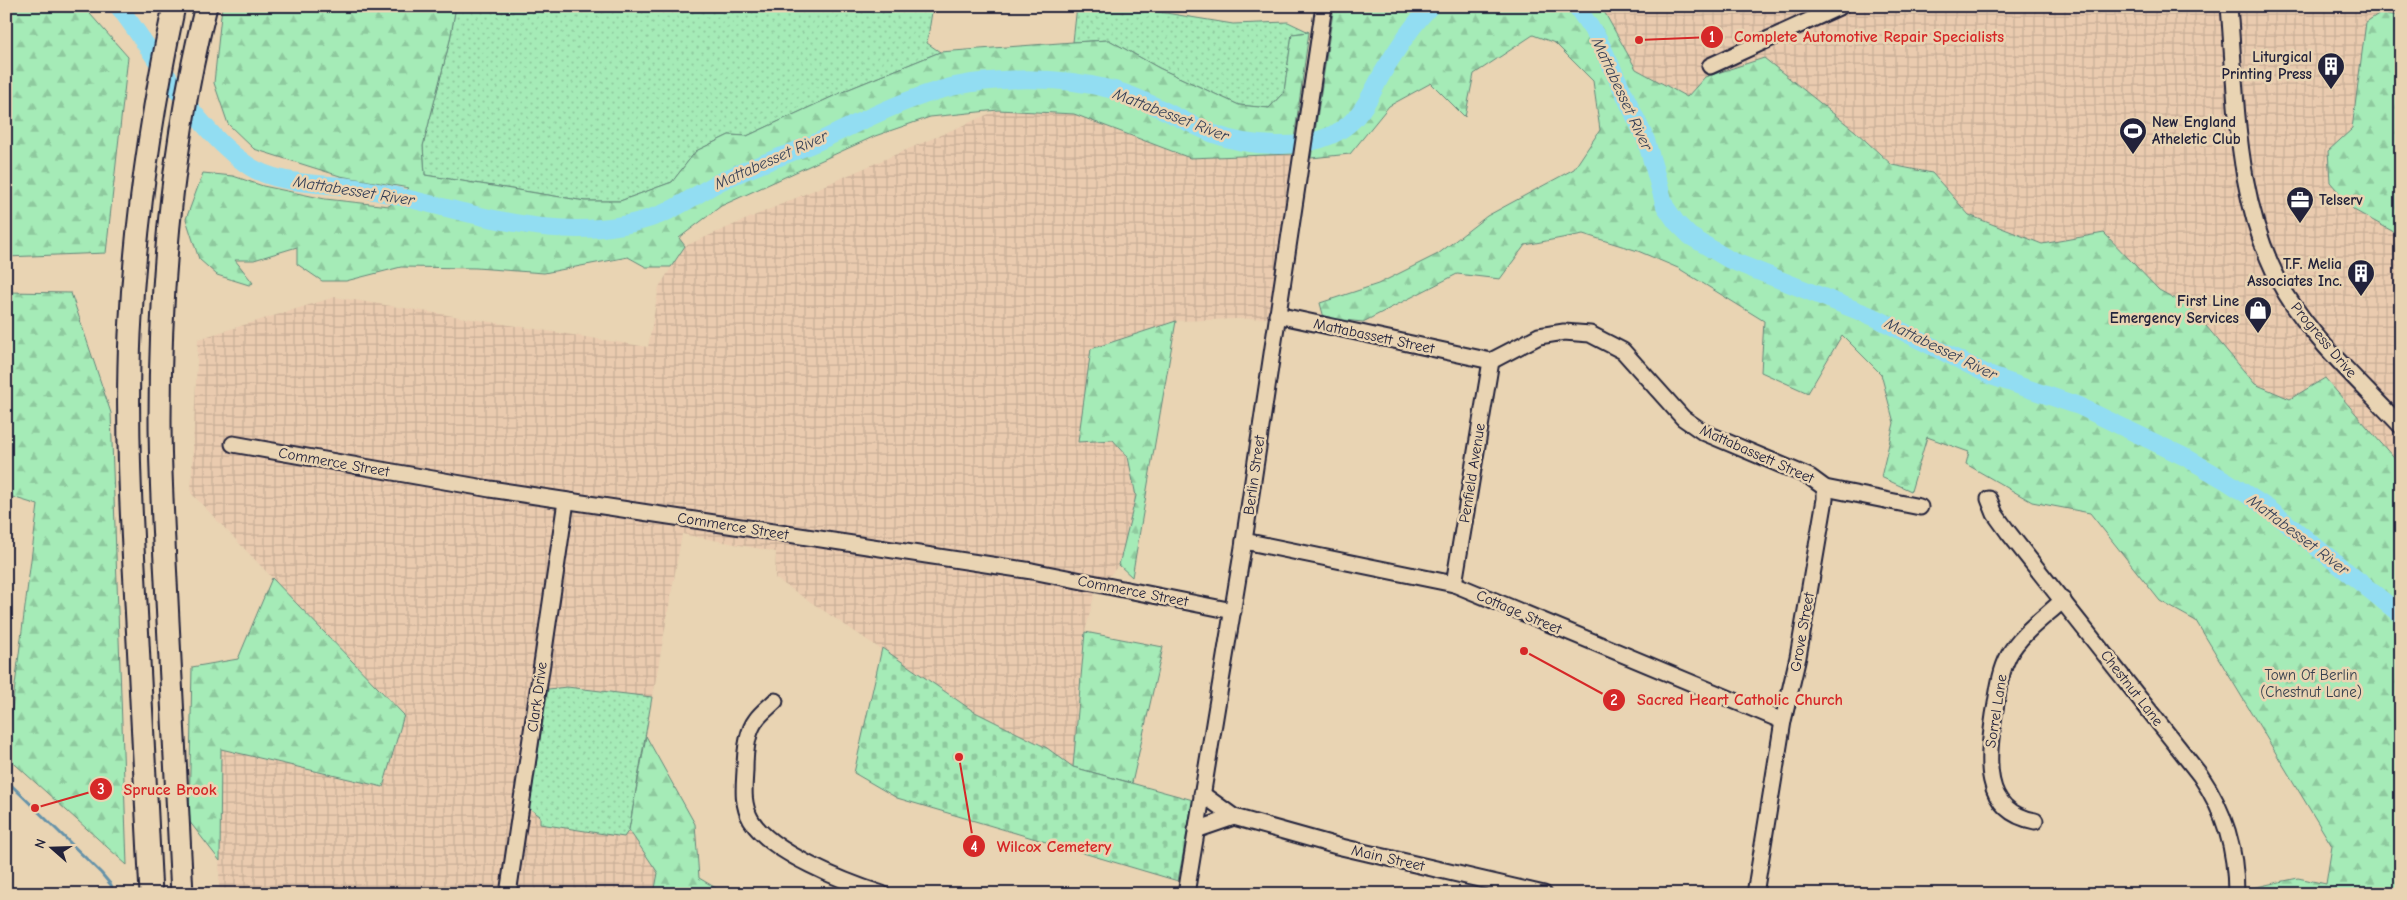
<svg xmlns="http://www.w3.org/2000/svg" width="2407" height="900" viewBox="0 0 2407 900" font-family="'Comic Neue',sans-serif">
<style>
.industrial{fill:url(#industrial-grid)}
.green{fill:url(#green-dots);stroke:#648679}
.forest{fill:url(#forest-firs);stroke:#648679}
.cemetery{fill:url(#cemetery-stones);stroke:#648679}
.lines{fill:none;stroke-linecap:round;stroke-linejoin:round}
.stream{stroke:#6592a9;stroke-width:3}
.river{stroke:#92ddf2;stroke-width:18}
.minor-casing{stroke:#22223b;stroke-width:19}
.highway-casing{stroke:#22223b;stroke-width:25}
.minor{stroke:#e9d4b3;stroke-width:15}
.highway{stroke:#e9d4b3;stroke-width:21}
.labels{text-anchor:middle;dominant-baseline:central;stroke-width:5;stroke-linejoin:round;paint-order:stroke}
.poi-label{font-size:15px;font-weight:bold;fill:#22223b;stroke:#e9d4b3;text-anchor:end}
.street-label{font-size:15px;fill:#22223b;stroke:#e9d4b3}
.park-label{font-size:15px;fill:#36404e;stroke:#e9d4b3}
.water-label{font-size:16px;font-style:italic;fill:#333e56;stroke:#e9d4b3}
.leader{fill:none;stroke:#d62828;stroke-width:2}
.callout-dot{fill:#d62828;stroke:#e9d4b3;stroke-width:2}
.mark-label{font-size:15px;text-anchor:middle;font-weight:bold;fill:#fff}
.callout-label{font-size:16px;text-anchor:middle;font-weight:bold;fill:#d62828;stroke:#e9d4b3;stroke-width:5;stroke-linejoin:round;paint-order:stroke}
</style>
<defs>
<pattern id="industrial-grid" width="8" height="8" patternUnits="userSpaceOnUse" patternTransform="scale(1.25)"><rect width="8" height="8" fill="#eacbaf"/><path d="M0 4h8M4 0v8" fill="none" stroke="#c8ae97"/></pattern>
<pattern id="green-dots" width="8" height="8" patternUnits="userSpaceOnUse" patternTransform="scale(1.25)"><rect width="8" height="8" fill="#a5ebb7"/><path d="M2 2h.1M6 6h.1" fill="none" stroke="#8ec99e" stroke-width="1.8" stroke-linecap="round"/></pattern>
<pattern id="forest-firs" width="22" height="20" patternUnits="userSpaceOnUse" patternTransform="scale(1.25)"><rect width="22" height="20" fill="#a5ebb7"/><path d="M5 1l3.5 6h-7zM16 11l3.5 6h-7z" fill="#8ec99e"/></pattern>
<pattern id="cemetery-stones" width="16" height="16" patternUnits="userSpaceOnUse" patternTransform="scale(1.25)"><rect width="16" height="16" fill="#a5ebb7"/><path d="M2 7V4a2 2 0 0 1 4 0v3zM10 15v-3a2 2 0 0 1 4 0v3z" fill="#8ec99e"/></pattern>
</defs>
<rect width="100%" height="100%" fill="#e9d4b3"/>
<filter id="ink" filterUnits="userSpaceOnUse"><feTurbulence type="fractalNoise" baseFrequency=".02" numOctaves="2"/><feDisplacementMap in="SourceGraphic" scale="10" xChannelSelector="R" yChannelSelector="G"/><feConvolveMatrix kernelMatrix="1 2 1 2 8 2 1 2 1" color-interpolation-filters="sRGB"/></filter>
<g filter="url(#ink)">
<g class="industrial">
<path d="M1601,6H2401V473L2399,464L2325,378L2290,399L2255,384L2190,307L2159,290L2104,234L2042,244L1969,215L1932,173L1892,165L1855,131L1764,58L1705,77L1688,97L1636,69Z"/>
<path d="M998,110L1074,114L1190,158L1292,154L1268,318L1176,321L1091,349L1078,442L1113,440L1128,457L1136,496L1119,565L1095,592L1083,640L1073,767L1047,748L973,711L775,578L776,552L682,534L629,829L658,873L654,894H219L221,749L383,787L404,715L191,493L198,339L335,297L648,347L659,287L685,246Z"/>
</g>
<g class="green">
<path d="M456,6H933L927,43L940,52L849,89L747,136L729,135L696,151L672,182L620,201H585L425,175L423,146L450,40Z"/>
<path d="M1077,6H1123L1233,24L1288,22L1309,32L1292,34L1284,92L1269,108L1239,105L1159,68L1109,40L1073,42Z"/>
<path d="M567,687L652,697L629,830L624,837L540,824V816L529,808L548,689Z"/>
</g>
<g class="forest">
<path d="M6,6H83L128,57L106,253L6,257Z"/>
<path d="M222,6H456L450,40L423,146L425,175L585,201H620L672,182L696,151L729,135L747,136L849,89L940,52L1073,42L1109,40L1159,68L1239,105L1269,108L1284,92L1292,34L1309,32L1292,154L1190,158L1074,114L998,110L930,117L875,136L721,206L679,238L685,246L671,267H646L628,257L544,273L476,268L401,267L346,281H322L297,264V247L254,260H235L253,283L249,285L217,275L199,259L186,219L203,173L233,176L263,186L325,199L389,206L409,188L340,176L254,149L228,124L214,83Z"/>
<path d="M1334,6H1601L1636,69L1687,97L1705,77L1764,58L1855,131L1892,165L1932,173L1969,215L2042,244L2104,233L2159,290L2190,307L2255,384L2290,399L2325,378L2399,464L2401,473V894H2247V889L2298,878L2326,884L2332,846L2196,621L2160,601L2090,513L2032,502L1966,464L1969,452L1927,437L1911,491L1881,477L1894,423L1881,374L1842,335L1808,393L1761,372L1764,321L1678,268L1638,251L1583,234L1525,245L1500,279L1457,274L1363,322L1324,318L1320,303L1378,284L1438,254L1487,216L1574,169L1600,130L1593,81L1555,43L1533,35L1474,74L1465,117L1431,83L1389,106L1350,154L1311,158Z"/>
<path d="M2380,13L2401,16V236L2354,210L2330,182L2328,151L2352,129L2366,22Z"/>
<path d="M6,292L71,293L111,413L127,865L6,756L38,505L6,495Z"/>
<path d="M1176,321L1132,577L1119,565L1136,496L1128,457L1113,440L1078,442L1091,349Z"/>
<path d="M272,578L404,715L383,787L221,749L220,861L189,821L192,667L238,659Z"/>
<path d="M1085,632L1163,647L1132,783L1073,767Z"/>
<path d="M646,736L695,824L699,878L726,894H654L658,873L629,830Z"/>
</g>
<path class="cemetery" d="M882,648L973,711L1047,748L1073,767L1193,800L1178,881L897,798L854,773Z"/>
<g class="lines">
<path class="stream" d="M6,780L101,873L111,885L114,894"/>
<g class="river">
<path d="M118,6C158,57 193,127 246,164C278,187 325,182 363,189C459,206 562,252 659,215C683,206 703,189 726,179C756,165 787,155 817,142C867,119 917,91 972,83C1018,77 1069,78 1114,90C1149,100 1178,119 1211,133C1250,148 1315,153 1349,124C1364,111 1373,91 1382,74C1396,50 1411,26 1431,6"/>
<path d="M1576,6L1598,38L1646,140L1665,206L1676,222L1690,236L1730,260L1876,318L1991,376L2079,406L2187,458L2228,482L2269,509L2401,615"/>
</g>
<g class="minor-casing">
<g id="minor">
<path d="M2229,6C2237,104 2235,208 2286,294C2316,343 2362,384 2401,426"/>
<path d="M1710,66L1841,6"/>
<path d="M1277,315L1491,361L1539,336L1564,332L1590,334L1623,351L1683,418L1703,432L1810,477L1825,488L1920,507"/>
<path d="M233,444L490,489L1032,571L1233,611"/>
<path d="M1989,499L1995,514L2008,532L2200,775C2225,812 2236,849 2236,894"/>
<path d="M1244,541L1454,584L1783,721"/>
<path d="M1454,584L1491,361"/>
<path d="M775,701C769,707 761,713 756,720C746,733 745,756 745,771C744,788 742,804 751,820C771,853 845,882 882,894"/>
<path d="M1202,794L1234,817L1337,846L1544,894"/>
<path d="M2035,821C1980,811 1988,757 1994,715C1998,694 1999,674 2009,655C2021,633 2045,617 2063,600"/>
<path d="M1196,830L1234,817"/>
<path d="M508,894L566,501"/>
<path d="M1186,894L1244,541L1324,6"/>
<path d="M1755,894L1783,721L1798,657L1825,499V488"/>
</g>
</g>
<g class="highway-casing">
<g id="highway">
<path d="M151,894C146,797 141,700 136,603C131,513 126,424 130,334C135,224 151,115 174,6"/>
<path d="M182,894C178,803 173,712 168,621C165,554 160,486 160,419C160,281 172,141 206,6"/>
</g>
</g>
<use href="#minor" class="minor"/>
<use href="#highway" class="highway"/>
</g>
</g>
<defs>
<g id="building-pin" transform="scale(1.4375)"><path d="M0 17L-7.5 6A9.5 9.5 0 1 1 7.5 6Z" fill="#22223b" stroke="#e9d4b3"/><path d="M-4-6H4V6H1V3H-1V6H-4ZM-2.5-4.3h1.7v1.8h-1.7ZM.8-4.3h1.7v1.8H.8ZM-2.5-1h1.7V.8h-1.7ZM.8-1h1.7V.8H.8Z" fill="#fff"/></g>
<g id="stadium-pin" transform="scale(1.4375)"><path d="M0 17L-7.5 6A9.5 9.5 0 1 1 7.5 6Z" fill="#22223b" stroke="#e9d4b3"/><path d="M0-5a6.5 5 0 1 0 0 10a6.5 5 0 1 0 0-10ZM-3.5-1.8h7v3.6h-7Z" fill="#fff"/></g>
<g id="office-pin" transform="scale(1.4375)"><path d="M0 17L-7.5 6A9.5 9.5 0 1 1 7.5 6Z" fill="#22223b" stroke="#e9d4b3"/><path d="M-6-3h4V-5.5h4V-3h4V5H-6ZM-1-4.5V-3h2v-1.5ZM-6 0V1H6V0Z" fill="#fff"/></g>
<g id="shop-pin" transform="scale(1.4375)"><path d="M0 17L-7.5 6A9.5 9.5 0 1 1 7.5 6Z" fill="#22223b" stroke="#e9d4b3"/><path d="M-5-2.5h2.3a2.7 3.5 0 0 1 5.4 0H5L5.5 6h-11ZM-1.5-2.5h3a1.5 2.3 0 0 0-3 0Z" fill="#fff"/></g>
</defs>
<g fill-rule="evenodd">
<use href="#building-pin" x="2331" y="66"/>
<use href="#stadium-pin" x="2133" y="131"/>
<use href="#office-pin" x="2300" y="200"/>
<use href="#building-pin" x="2361" y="273"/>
<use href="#shop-pin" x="2258" y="310"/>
</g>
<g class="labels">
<g class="poi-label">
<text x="2312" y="57">Liturgical<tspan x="2312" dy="17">Printing Press</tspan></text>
<text x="2152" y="122" text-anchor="start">New England<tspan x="2152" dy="17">Atheletic Club</tspan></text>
<text x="2319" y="200" text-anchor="start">Telserv</text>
<text x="2342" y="264">T.F. Melia<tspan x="2342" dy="17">Associates Inc.</tspan></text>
<text x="2239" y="301">First Line<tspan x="2239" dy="17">Emergency Services</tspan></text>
</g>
<g class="street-label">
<text transform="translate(1374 336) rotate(12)">Mattabassett Street</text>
<text transform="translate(2324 340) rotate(50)">Progress Drive</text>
<text transform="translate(1757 454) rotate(24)">Mattabassett Street</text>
<text transform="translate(334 462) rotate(10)">Commerce Street</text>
<text transform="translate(1472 473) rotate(-81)">Penfield Avenue</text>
<text transform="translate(1254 475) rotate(-82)">Berlin Street</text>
<text transform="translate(733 526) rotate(9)">Commerce Street</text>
<text transform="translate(1133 591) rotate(11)">Commerce Street</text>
<text transform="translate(1519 612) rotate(23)">Cottage Street</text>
<text transform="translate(1802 632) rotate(-80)">Grove Street</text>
<text transform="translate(2132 688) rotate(52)">Chestnut Lane</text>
<text transform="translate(537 697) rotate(-82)">Clark Drive</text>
<text transform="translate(1996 711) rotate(-81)">Sorrel Lane</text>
<text transform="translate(1388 858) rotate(13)">Main Street</text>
</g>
<g class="park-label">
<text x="2311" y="675">Town Of Berlin<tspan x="2311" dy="17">(Chestnut Lane)</tspan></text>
</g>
<g class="water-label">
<text transform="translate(1622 94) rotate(65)">Mattabesset River</text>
<text transform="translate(1171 115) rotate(21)">Mattabesset River</text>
<text transform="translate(771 160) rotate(-24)">Mattabesset River</text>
<text transform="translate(354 191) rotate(9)">Mattabesset River</text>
<text transform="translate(1941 349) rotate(26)">Mattabesset River</text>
<text transform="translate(2298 535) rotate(37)">Mattabesset River</text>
</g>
</g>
<path class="leader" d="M1639 40L1712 37M1524 651L1614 700M35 808L101 789M959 757L974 846"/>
<g class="callout-dot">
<circle cx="1639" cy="40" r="5"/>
<circle cx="1524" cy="651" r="5"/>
<circle cx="35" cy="808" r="5"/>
<circle cx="959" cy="757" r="5"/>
<circle cx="1712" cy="37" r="12"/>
<circle cx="1614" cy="700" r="12"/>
<circle cx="101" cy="789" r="12"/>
<circle cx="974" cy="846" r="12"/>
</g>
<g class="mark-label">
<text x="1712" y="42">1</text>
<text x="1614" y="705">2</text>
<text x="101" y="794">3</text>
<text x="974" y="852">4</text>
</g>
<g class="callout-label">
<text x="1869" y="42">Complete Automotive Repair Specialists</text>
<text x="1740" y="705">Sacred Heart Catholic Church</text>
<text x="170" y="795">Spruce Brook</text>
<text x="1054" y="852">Wilcox Cemetery</text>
</g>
<rect width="2407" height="900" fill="none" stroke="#e9d4b3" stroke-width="25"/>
<rect x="12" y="12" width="2382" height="875" fill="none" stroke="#22223b" stroke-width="2" filter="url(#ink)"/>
<g transform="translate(52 848) rotate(290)" stroke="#e9d4b3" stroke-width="4" paint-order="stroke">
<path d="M0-4L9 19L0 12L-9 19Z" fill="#22223b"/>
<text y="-8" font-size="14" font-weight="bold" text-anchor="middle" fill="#22223b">N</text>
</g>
</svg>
